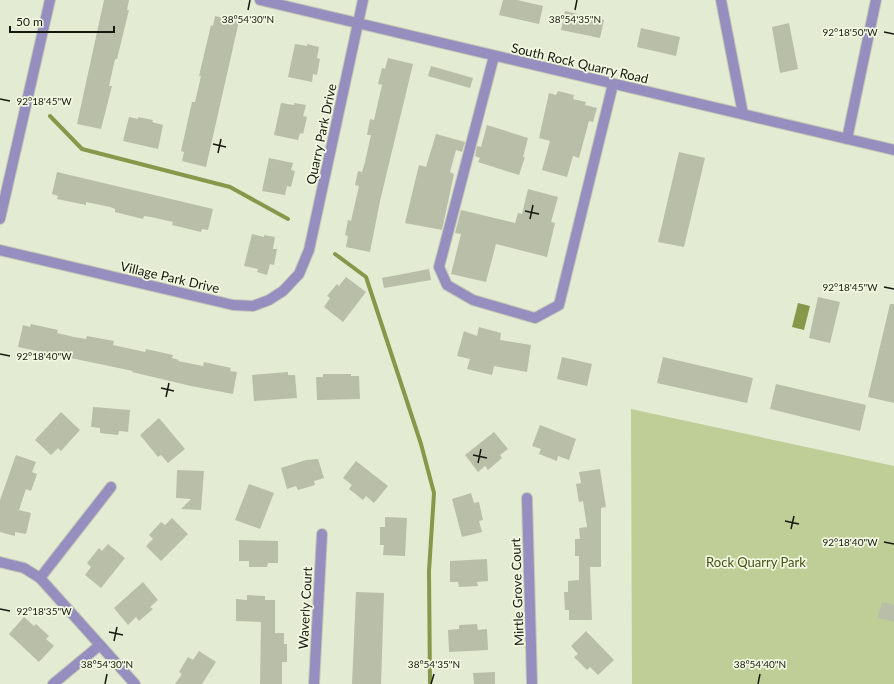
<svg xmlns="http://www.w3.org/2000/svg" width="894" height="684" viewBox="0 0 894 684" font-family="Lato,sans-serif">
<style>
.green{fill:#bfcd96}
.water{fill:#87984b}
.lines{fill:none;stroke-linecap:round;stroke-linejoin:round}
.stream{stroke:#87984b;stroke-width:4}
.building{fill:#b8bea7}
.minor-casing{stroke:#c3c9b4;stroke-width:12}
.minor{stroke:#978ec0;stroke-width:10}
.ticks{fill:none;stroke:#161810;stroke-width:1.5}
.labels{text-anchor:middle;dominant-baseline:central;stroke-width:3.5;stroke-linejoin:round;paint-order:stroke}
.street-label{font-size:13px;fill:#161810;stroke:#f1f8e0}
.park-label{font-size:13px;fill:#465219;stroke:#f1f8e0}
.ticks-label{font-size:10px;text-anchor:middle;fill:#161810;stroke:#f1f8e0;stroke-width:3.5;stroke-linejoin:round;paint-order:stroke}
</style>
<rect width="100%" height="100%" fill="#e4ebd3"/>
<path class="green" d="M631,409L894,466V684H632Z"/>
<path class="water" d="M798,303L810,306L804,330L792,327Z"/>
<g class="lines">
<g class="stream">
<path d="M50,116L82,149L230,187L288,219"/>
<path d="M335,254L366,277L421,444L434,493L429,571L430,684"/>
</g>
</g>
<g class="building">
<path d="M104,0H129L127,10H129L117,59H115L109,86H112L101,129L77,124Z"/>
<path d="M503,0H517L543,6L539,24L499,15Z"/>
<path d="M565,11L604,20L600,38L561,30Z"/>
<path d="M215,16L239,21L206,167L182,161L184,152L181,151L192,102H195L201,76H199L211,25L213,26Z"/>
<path d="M789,23L798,69L780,73L772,27Z"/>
<path d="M641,28L680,37L676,56L637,47Z"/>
<path d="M295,44L307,46V44L319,47L317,58L320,59L317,75L313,74L312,82L288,77Z"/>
<path d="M388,58L413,64L380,201L370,252L346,247L348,236L345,235L348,220L351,221L359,186L355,185L358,171L362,172L365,162L371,135H367L370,119L374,120L382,85L378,84L382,68L385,69Z"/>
<path d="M431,66L473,78L470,88L428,76Z"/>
<path d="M558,91L574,95L573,99L586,102L585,105L597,108L593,122L589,121L579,158L573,156L567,177L542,170L550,141L539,138L549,93L556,95Z"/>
<path d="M281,103L294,105V103L306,105L303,116L307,117L303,134L300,133L298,140L274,135Z"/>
<path d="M129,117L138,119V117L153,120L152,122L163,125L158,149L123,141Z"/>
<path d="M487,125L528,138L523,157H525L519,175L478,162L480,158L475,156L477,146L481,147Z"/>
<path d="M436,134L465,142L462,152L456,150L450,172L454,174L442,230L405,223L419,165L426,167Z"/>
<path d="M679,152L705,158L684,247L658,242Z"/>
<path d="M269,158L293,163L291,170L295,171L291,187L287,186L285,195L262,191Z"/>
<path d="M57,172L213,209L208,230L202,229L201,232L172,225L173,222L151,217L144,216L143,219L115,212V209L110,207L86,202V205L57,199L58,196L52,194Z"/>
<path d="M528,189L558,197L551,222L555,223L547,257L496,244L486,282L451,274L461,234L455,233L461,210L515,223L518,213L522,214Z"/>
<path d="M252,234L264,237V235L275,237L273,249H277L274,265L270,264L267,275L257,272L258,269L244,266Z"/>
<path d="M429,269L431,280L384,288L382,278Z"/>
<path d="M346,277L366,292L343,322L324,307L330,298L327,296L337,284L339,286Z"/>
<path d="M818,297L840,302L830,343L809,338Z"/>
<path d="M890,304H894V403L868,397Z"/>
<path d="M31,324L58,330L57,333L74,337L86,339L87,336L114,341L113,345L145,352L146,349L173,355L172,358L179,360L178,361L203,366L204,362L231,368L230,371L237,372L233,394L191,386L132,372L133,371L18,347L23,325L30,327Z"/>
<path d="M479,327L501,333L500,340L531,345L527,372L494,366L492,375L467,369L470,359L457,356L464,331L477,336Z"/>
<path d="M562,357L592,364L587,386L557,379Z"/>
<path d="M663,357L753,378L747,403L657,383Z"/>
<path d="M288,372V375H295L297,398L254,401L252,375Z"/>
<path d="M323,374H351V376H359L360,399L317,400L316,377H323Z"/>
<path d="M776,384L866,405L860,431L770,409Z"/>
<path d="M93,407L130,410L128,432L119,431L118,435L100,433V428L91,427Z"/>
<path d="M61,412L80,430L61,451L58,448L51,455L35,440Z"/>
<path d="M159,418L185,449L168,463L161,455L158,457L140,435Z"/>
<path d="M540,425L576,439L569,460L558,456L557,461L539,454L541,449L532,446Z"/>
<path d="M494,432L508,449L500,455L502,458L488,470L485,466L478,472L465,455Z"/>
<path d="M16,455L36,462L32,472L37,474L31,491L26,489L19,510L31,513L26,534L15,532V536L0,532V500Z"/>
<path d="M318,459L324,478L314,481L315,485L298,490L296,486L287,489L281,468L306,460Z"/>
<path d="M356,461L388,486L374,503L366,496L363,500L349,489L352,485L343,478Z"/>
<path d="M600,469L606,507L601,508V567H590L592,620H569V610H565L564,592H568V581L579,580V556H575V539H580L579,528L587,527L583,501L579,502L576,484L581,483L579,472Z"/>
<path d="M177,470L204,471L201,510L181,509L191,499L176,498Z"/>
<path d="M249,484L274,493L260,529L235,520Z"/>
<path d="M471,493L474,503L479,502L483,520L479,521L482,532L462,537L452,499Z"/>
<path d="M385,517L407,518L405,556L383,555L384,545H380V527H385Z"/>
<path d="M172,518L188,534L161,561L146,546L153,539L149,535L161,522L165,525Z"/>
<path d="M239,540L278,541V563H268L267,567H249V561H239Z"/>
<path d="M108,544L125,558L101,588L85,575L91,567L87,563L99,548L102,551Z"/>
<path d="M487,559L488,581L477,582L478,586L459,587L458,582H450V561Z"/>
<path d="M143,582L158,600L150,607L153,609L139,621L136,617L128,625L114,608Z"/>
<path d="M356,592L384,593L381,684H352Z"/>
<path d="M247,595L265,596V600H275V633H284V644H287V662H282V684H260L261,622L236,621V599L247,600Z"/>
<path d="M882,602L894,605V622L878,618Z"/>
<path d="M24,617L34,626L36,624L49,636L46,639L54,646L39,662L9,634Z"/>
<path d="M477,624L478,630L487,629L488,650L449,652L448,630L459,629V625Z"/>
<path d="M586,631L614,660L598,675L590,667L587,670L574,657L578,654L571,646Z"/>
<path d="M199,651L216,662L202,684H175L182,674L179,672L188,657L193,660Z"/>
<path d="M495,672V684H474L473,673Z"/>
</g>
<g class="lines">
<g class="minor-casing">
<g id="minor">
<path d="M260,0L894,150"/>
<path d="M721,0L743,114"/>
<path d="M494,56L439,267L447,285L473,300L535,318L559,305L613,84"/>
<path d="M847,139L876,0"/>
<path d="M0,219L50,0"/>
<path d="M0,250L233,305L253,306L269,300L283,291L299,274L309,250L363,0"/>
<path d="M527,498L532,684"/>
<path d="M0,562L24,568L40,578L135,684"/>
<path d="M40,578L111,487"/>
<path d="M53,684L100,645"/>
<path d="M314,684L322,534"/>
</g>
</g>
<use href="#minor" class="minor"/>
</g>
<path class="ticks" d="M248,10L250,0M575,10L577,0M884,32L894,34M0,99L10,101M213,144L226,147M218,153L221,139M525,211L539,214M530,219L533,205M884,287L894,289M0,354L10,356M161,388L174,391M166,397L169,383M473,455L487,458M478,463L481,449M785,521L799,524M791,529L794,516M884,542L894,544M0,609L10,611M109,632L123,635M114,641L117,627M105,684L107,674M431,684L434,674M758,684L760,674"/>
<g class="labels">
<g class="street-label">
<text transform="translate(580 63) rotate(13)">South Rock Quarry Road</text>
<text transform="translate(321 134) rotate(-78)">Quarry Park Drive</text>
<text transform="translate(170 277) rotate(13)">Village Park Drive</text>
<text transform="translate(517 592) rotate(-92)">Mirtle Grove Court</text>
<text transform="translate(305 608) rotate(-87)">Waverly Court</text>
</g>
<g class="park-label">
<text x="756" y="562">Rock Quarry Park</text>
</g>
</g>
<g class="ticks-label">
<text x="248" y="23">38°54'30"N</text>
<text x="575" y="23">38°54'35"N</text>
<text x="850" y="36">92°18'50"W</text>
<text x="44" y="105">92°18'45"W</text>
<text x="850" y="291">92°18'45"W</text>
<text x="44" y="360">92°18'40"W</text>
<text x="850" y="546">92°18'40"W</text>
<text x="44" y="615">92°18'35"W</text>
<text x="107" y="668">38°54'30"N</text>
<text x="434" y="668">38°54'35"N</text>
<text x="760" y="668">38°54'40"N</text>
</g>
<path d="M10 26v6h104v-6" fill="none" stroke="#161810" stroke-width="2"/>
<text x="16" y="26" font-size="12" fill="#161810" stroke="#f1f8e0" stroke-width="3" paint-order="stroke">50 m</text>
</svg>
